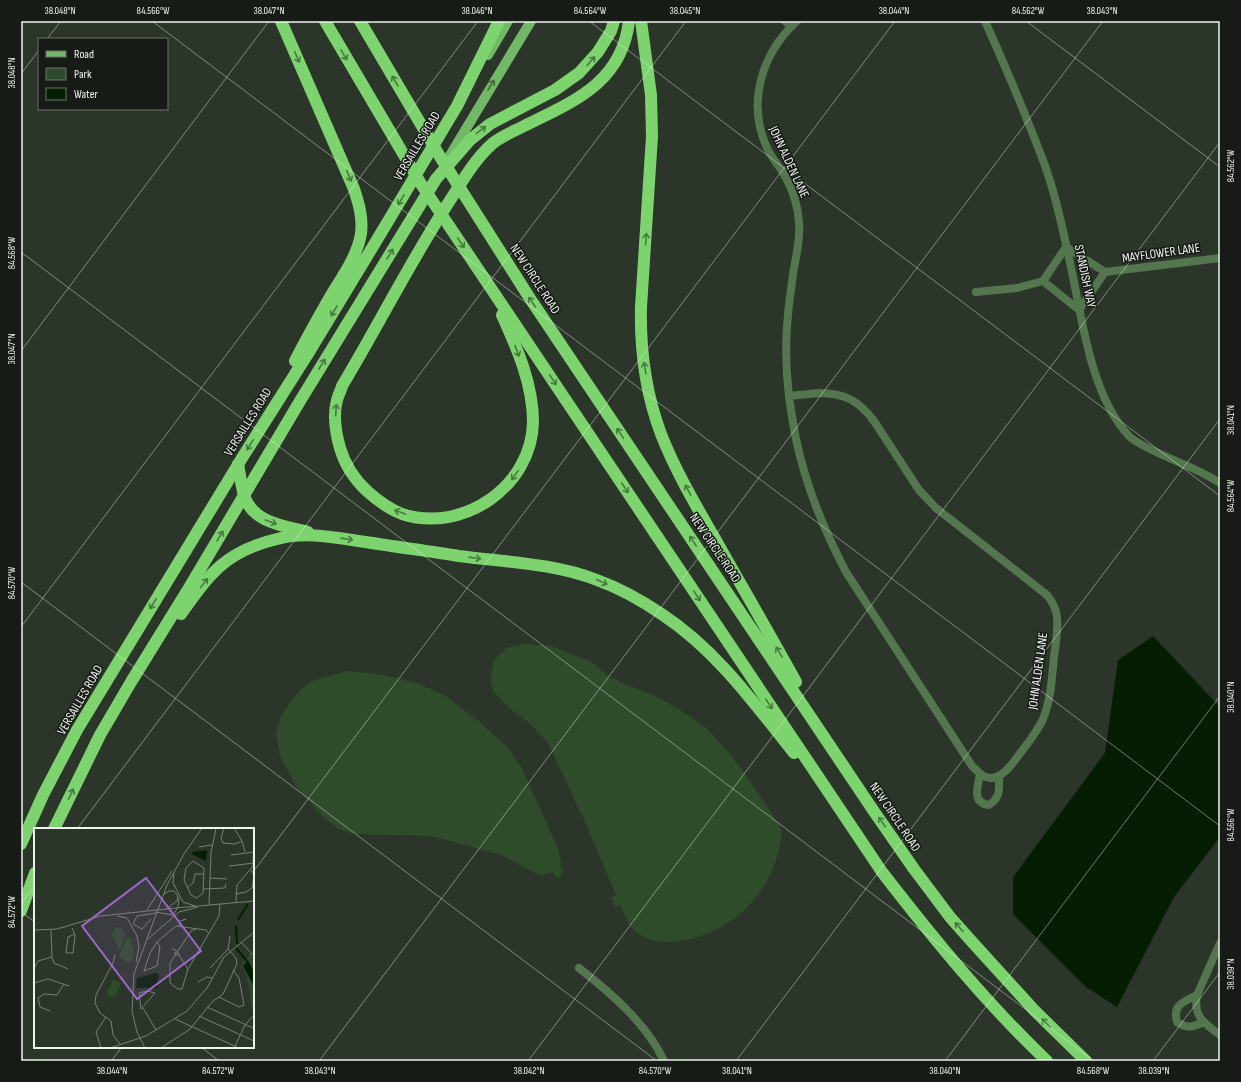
<svg xmlns="http://www.w3.org/2000/svg" width="1241" height="1082" viewBox="0 0 1241 1082" font-family="'Sofia Sans Condensed',sans-serif">
<style>
.green{fill:#2e4c2a}
.water{fill:#051d02}
.lines{fill:none;stroke-linecap:round;stroke-linejoin:round}
.street{stroke:#54764f;stroke-width:8}
.primary{stroke:#72b967;stroke-width:10}
.highway{stroke:#7dd46f;stroke-width:12}
.oneway{stroke:#4a7842}
.oneway2{stroke:#446a3e}
.ticks{fill:none;stroke:#edf4ec;stroke-width:1;stroke-opacity:0.45}
.labels{text-anchor:middle;dominant-baseline:central;stroke-width:3;stroke-linejoin:round;paint-order:stroke}
.street-label{font-size:13px;fill:#edf4ec;stroke:#161b15}
.inset-river{fill:none;stroke:#051d02;stroke-width:2}
.inset-road{fill:none;stroke:#798177;stroke-width:1}
.view{fill:#9d68cc;fill-opacity:0.15;stroke:#9d68cc;stroke-width:2}
.inset-edge{fill:none;stroke:#edf4ec;stroke-width:2}
.neatline{fill:none;stroke:#edf4ec;stroke-width:1.5}
.ticks-label{font-size:10px;text-anchor:middle;fill:#edf4ec}
</style>
<rect width="100%" height="100%" fill="#2b3529"/>
<g class="green">
<path d="M525,644L551,646L592,662L607,675L624,684L651,694L679,709L705,727L726,749L743,771L779,824C784,836 780,845 777,857C764,901 726,934 681,941C667,943 653,943 640,935C629,929 625,916 620,905L615,907L611,898L616,895L585,822L548,743L529,723L508,707L493,691L491,684V674L494,661L502,652L507,648Z"/>
<path d="M346,671L379,674L417,683L444,695L480,722L510,750L522,769L557,846L561,861L560,867L564,871L558,878L553,873L542,875L533,872L501,855L432,836L355,834L338,829L323,817L297,788L280,756L276,734L281,717L290,702L299,691L312,681Z"/>
</g>
<path class="water" d="M1153,636L1220,707V837L1174,897L1117,1007L1086,987L1013,914V877L1105,753L1118,660Z"/>
<g class="lines">
<g class="street">
<path d="M785,21L791,27"/>
<path d="M985,21C998,50 1010,78 1022,107C1032,133 1043,157 1051,184C1061,218 1068,252 1075,287C1084,334 1095,400 1129,436C1135,442 1144,446 1152,450C1174,461 1199,469 1220,483"/>
<path d="M1105,272L1220,258"/>
<path d="M976,292L1017,288L1043,281L1066,247L1105,272L1079,310L1043,281"/>
<path d="M819,393C845,393 859,401 874,421L919,490L936,508L1047,595C1052,601 1056,609 1057,617C1058,630 1056,644 1054,656C1052,677 1051,700 1043,719C1036,734 1025,747 1015,760C1010,767 1002,777 992,778C983,779 978,771 972,766L846,572C825,532 805,483 796,439C793,425 791,410 789,396Z"/>
<path d="M789,396C784,356 786,322 792,282C794,262 801,242 799,222C798,207 793,191 786,178C781,168 773,160 768,150C746,104 761,54 797,21"/>
<path d="M980,774C978,786 971,803 989,805C1001,797 999,789 999,776"/>
<path d="M1220,943L1197,995C1193,1017 1204,1023 1220,1035"/>
<path d="M579,968C611,993 647,1024 664,1061"/>
<path d="M1197,995C1184,1002 1172,1004 1177,1022C1187,1029 1193,1027 1204,1022"/>
</g>
<g class="primary">
<path d="M488,55L508,21"/>
<path d="M446,162L531,21"/>
</g>
<g class="highway">
<path d="M281,21L354,189C359,204 363,218 361,234C357,257 342,277 330,297C318,318 306,339 295,361"/>
<path d="M325,21L421,184L882,872C933,938 986,1003 1047,1061"/>
<path d="M360,21L439,155L529,297L875,813L914,869L950,917L974,944L1034,1010L1086,1061"/>
<path d="M641,21L651,95L652,136L641,307C640,349 646,394 661,434C675,470 695,504 714,537C741,585 769,633 796,682"/>
<path d="M502,315C517,348 533,384 533,422C532,486 463,534 402,514C389,509 377,500 367,491C354,479 345,465 340,448C336,434 333,415 337,400C338,395 341,391 342,386C378,326 409,264 447,205C461,184 473,161 492,144C501,136 515,131 526,125C575,101 622,82 629,21"/>
<path d="M238,464C240,474 241,485 244,495C252,523 285,526 308,532"/>
<path d="M181,614C210,573 226,551 277,539C306,531 337,538 366,542C397,547 428,551 459,556C505,562 553,563 597,580C619,588 644,602 663,615C717,651 754,703 794,753"/>
<path d="M54,829L100,735L131,682L189,588L300,401L436,179L470,140L490,124L555,90L579,73L598,52L611,31L614,21"/>
<path d="M21,844L43,795L77,730L242,458L309,352L369,253L457,106L499,21"/>
<path d="M21,911L35,873"/>
</g>
</g>
<defs><path id="oneway-shaft" d="M-6 0H5M1.5-3L5.5 0L1.5 3" fill="none" stroke-width="1.6" stroke-linecap="round" stroke-linejoin="round"/></defs>
<g class="oneway">
<use href="#oneway-shaft" transform="translate(344 55) rotate(60)"/>
<use href="#oneway-shaft" transform="translate(297 57) rotate(66)"/>
<use href="#oneway-shaft" transform="translate(591 61) rotate(-48)"/>
<use href="#oneway-shaft" transform="translate(395 81) rotate(-121)"/>
<use href="#oneway-shaft" transform="translate(481 130) rotate(-38)"/>
<use href="#oneway-shaft" transform="translate(349 176) rotate(68)"/>
<use href="#oneway-shaft" transform="translate(401 200) rotate(121)"/>
<use href="#oneway-shaft" transform="translate(646 239) rotate(-86)"/>
<use href="#oneway-shaft" transform="translate(461 243) rotate(56)"/>
<use href="#oneway-shaft" transform="translate(390 254) rotate(-58)"/>
<use href="#oneway-shaft" transform="translate(532 302) rotate(-124)"/>
<use href="#oneway-shaft" transform="translate(334 311) rotate(121)"/>
<use href="#oneway-shaft" transform="translate(517 351) rotate(69)"/>
<use href="#oneway-shaft" transform="translate(322 364) rotate(-58)"/>
<use href="#oneway-shaft" transform="translate(645 368) rotate(-99)"/>
<use href="#oneway-shaft" transform="translate(553 380) rotate(56)"/>
<use href="#oneway-shaft" transform="translate(336 410) rotate(-87)"/>
<use href="#oneway-shaft" transform="translate(620 433) rotate(-124)"/>
<use href="#oneway-shaft" transform="translate(250 445) rotate(122)"/>
<use href="#oneway-shaft" transform="translate(515 475) rotate(125)"/>
<use href="#oneway-shaft" transform="translate(625 488) rotate(56)"/>
<use href="#oneway-shaft" transform="translate(688 490) rotate(-118)"/>
<use href="#oneway-shaft" transform="translate(400 512) rotate(-158)"/>
<use href="#oneway-shaft" transform="translate(271 522) rotate(20)"/>
<use href="#oneway-shaft" transform="translate(220 536) rotate(-59)"/>
<use href="#oneway-shaft" transform="translate(347 539) rotate(8)"/>
<use href="#oneway-shaft" transform="translate(693 541) rotate(-124)"/>
<use href="#oneway-shaft" transform="translate(475 558) rotate(8)"/>
<use href="#oneway-shaft" transform="translate(602 582) rotate(25)"/>
<use href="#oneway-shaft" transform="translate(204 583) rotate(-52)"/>
<use href="#oneway-shaft" transform="translate(697 596) rotate(56)"/>
<use href="#oneway-shaft" transform="translate(153 604) rotate(122)"/>
<use href="#oneway-shaft" transform="translate(779 652) rotate(-120)"/>
<use href="#oneway-shaft" transform="translate(769 704) rotate(56)"/>
<use href="#oneway-shaft" transform="translate(71 794) rotate(-65)"/>
<use href="#oneway-shaft" transform="translate(882 822) rotate(-125)"/>
<use href="#oneway-shaft" transform="translate(959 927) rotate(-130)"/>
<use href="#oneway-shaft" transform="translate(1046 1023) rotate(-135)"/>
</g>
<use class="oneway2" href="#oneway-shaft" transform="translate(491 85) rotate(-59)"/>
<path class="ticks" d="M152,21L1220,826M589,21L1220,496M1026,21L1220,167M47,39L61,21M21,74L39,50M21,252L1094,1061M21,351L269,21M21,582L657,1061M21,627L478,21M77,829L686,21M253,872L895,21M21,904L35,885M21,912L35,922M201,1047L219,1061M111,1061L122,1047M319,1061L1103,21M528,1061L1220,142M736,1061L1220,419M945,1061L1220,696M1153,1061L1220,972"/>
<g class="labels">
<g class="street-label">
<text transform="translate(417 146) rotate(-59)">VERSAILLES ROAD</text>
<text transform="translate(789 162) rotate(65)">JOHN ALDEN LANE</text>
<text transform="translate(1161 253) rotate(-8)">MAYFLOWER LANE</text>
<text transform="translate(1085 276) rotate(78)">STANDISH WAY</text>
<text transform="translate(535 279) rotate(57)">NEW CIRCLE ROAD</text>
<text transform="translate(248 422) rotate(-58)">VERSAILLES ROAD</text>
<text transform="translate(715 548) rotate(56)">NEW CIRCLE ROAD</text>
<text transform="translate(1038 671) rotate(-82)">JOHN ALDEN LANE</text>
<text transform="translate(80 700) rotate(-60)">VERSAILLES ROAD</text>
<text transform="translate(895 817) rotate(56)">NEW CIRCLE ROAD</text>
</g>
</g>
<g transform="translate(34 828)">
<rect width="220" height="220" fill="#2b3529"/>
<path d="M81,99L88,100L91,107L86,122L78,107ZM96,109L100,126L98,133L92,134L85,128L93,110ZM217,125L220,130V181L218,182L213,148L207,137ZM79,152L87,155L80,170L72,166Z" fill="#2e4c2a"/>
<path d="M173,22L172,33L158,26V24ZM214,132L220,144V158L209,138ZM122,145L125,146L123,160H102L103,150Z" fill="#051d02"/>
<path class="inset-river" d="M204,92L214,76M202,98L203,116M202,120L213,133"/>
<path class="inset-road" d="M190,0L187,10L189,15L201,16L208,13M200,0L208,13L211,24M165,19L178,17M197,27L220,24M159,33L170,40L169,65L163,70L157,67L150,52L152,40ZM195,38L220,35M140,46L139,55L149,74L161,78M176,50L193,51M153,60L159,55L161,46H169M169,61L191,60L192,56M201,66L212,64L218,60L220,47L217,42M202,74L203,57L219,38L220,8M175,77L177,25L182,0M131,81L220,73M113,82L138,43M121,84L139,87L144,79L145,70M83,88L93,90L103,108L105,119L102,134M117,91L108,101L99,96L103,88L122,85M145,98L146,93L152,91L149,92M38,100L39,102L41,107V108L39,125H32L34,109L41,106M162,101L157,103L136,135V155L144,161H148L154,141L185,88L186,77M0,102L23,101L67,88L132,81L143,73L144,68L140,63H135L130,66M17,102L18,129M114,111L145,84L164,79M123,114L126,119L123,138L110,143L116,125ZM123,114L142,98L172,102L175,106M207,114L220,128M138,120L144,124L145,127H141V124M81,127L79,135L62,167L61,175L66,185L77,193L79,207L86,216M145,127L154,141M18,129L20,135L34,141M0,140L4,133L18,129M176,140L194,121L196,108M164,154L173,149L178,150M0,155L14,151L35,158M113,163L121,165L107,181L105,165ZM185,169L205,179L210,177L205,150L199,142M173,179L219,200M109,180L122,202M16,183L6,179L4,170L10,166L23,167L30,156M165,188L220,213M141,191L205,220M201,218L211,197L220,187M67,220L62,204L72,189M76,220L112,208L153,183L173,160L190,129L220,104M111,220L103,204L98,183L100,146L133,57L150,26L168,0M127,220L156,201L178,174L189,166L203,136L202,130L194,121"/>
<path class="view" d="M112,50L167,123L103,171L48,98Z"/>
<rect width="220" height="220" class="inset-edge"/>
</g>
<rect width="1241" height="1082" fill="none" stroke="#161b15" stroke-width="44"/>
<rect x="38" y="38" width="130" height="72" fill="#161b15" stroke="#6c726b"/>
<rect x="46" y="51" width="20" height="6" fill="#72b967" stroke="#6c726b"/>
<text x="74" y="58" font-size="12" fill="#edf4ec">Road</text>
<rect x="46" y="68" width="20" height="12" fill="#2e4c2a" stroke="#6c726b"/>
<text x="74" y="78" font-size="12" fill="#edf4ec">Park</text>
<rect x="46" y="88" width="20" height="12" fill="#051d02" stroke="#6c726b"/>
<text x="74" y="98" font-size="12" fill="#edf4ec">Water</text>
<rect x="22" y="22" width="1197" height="1038" class="neatline"/>
<g class="ticks-label">
<text x="60" y="14">38.048°N</text>
<text x="153" y="14">84.566°W</text>
<text x="269" y="14">38.047°N</text>
<text x="477" y="14">38.046°N</text>
<text x="590" y="14">84.564°W</text>
<text x="685" y="14">38.045°N</text>
<text x="894" y="14">38.044°N</text>
<text x="1028" y="14">84.562°W</text>
<text x="1102" y="14">38.043°N</text>
<text transform="translate(11 73) rotate(-90)" y="4">38.048°N</text>
<text transform="translate(1230 166) rotate(-90)" y="4">84.562°W</text>
<text transform="translate(11 253) rotate(-90)" y="4">84.568°W</text>
<text transform="translate(11 349) rotate(-90)" y="4">38.047°N</text>
<text transform="translate(1230 420) rotate(-90)" y="4">38.041°N</text>
<text transform="translate(1230 496) rotate(-90)" y="4">84.564°W</text>
<text transform="translate(11 583) rotate(-90)" y="4">84.570°W</text>
<text transform="translate(1230 697) rotate(-90)" y="4">38.040°N</text>
<text transform="translate(1230 825) rotate(-90)" y="4">84.566°W</text>
<text transform="translate(11 912) rotate(-90)" y="4">84.572°W</text>
<text transform="translate(1230 974) rotate(-90)" y="4">38.039°N</text>
<text x="112" y="1074">38.044°N</text>
<text x="218" y="1074">84.572°W</text>
<text x="320" y="1074">38.043°N</text>
<text x="529" y="1074">38.042°N</text>
<text x="655" y="1074">84.570°W</text>
<text x="737" y="1074">38.041°N</text>
<text x="945" y="1074">38.040°N</text>
<text x="1093" y="1074">84.568°W</text>
<text x="1154" y="1074">38.039°N</text>
</g>
</svg>
